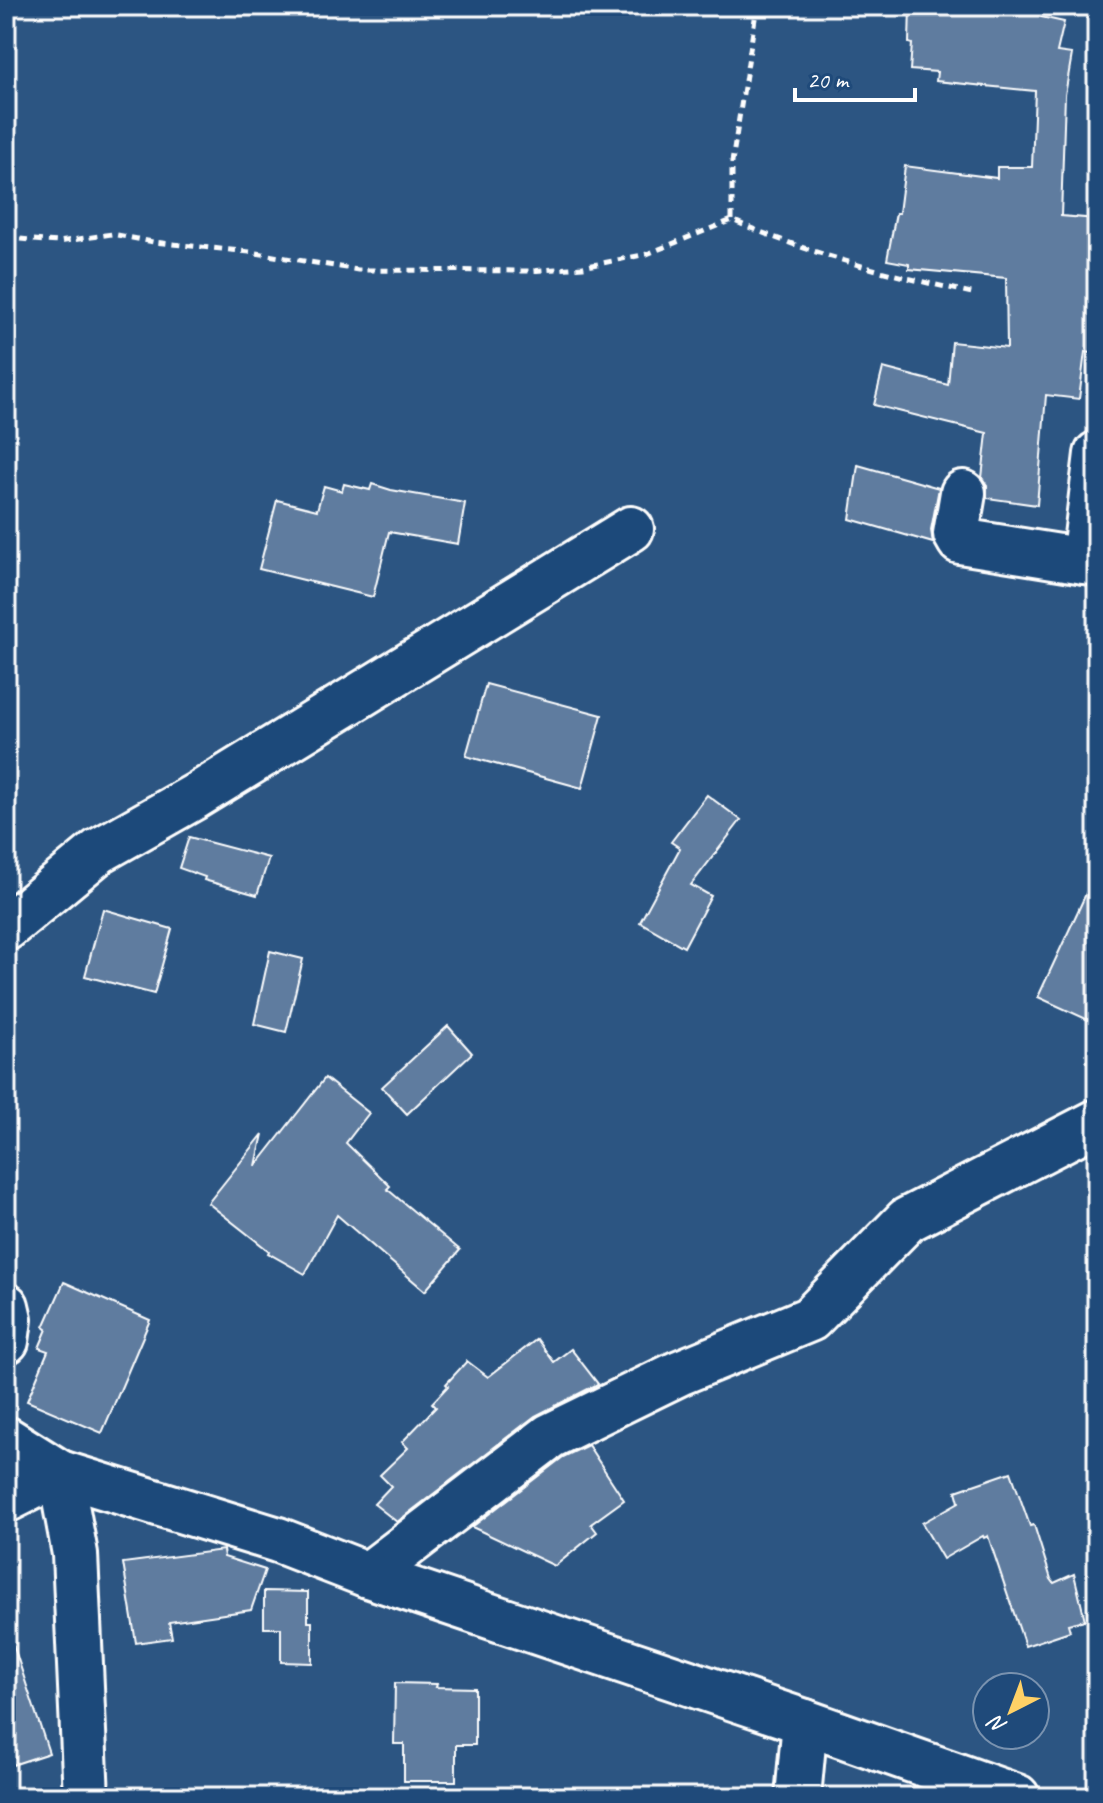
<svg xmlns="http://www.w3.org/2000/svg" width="1103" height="1803" viewBox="0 0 1103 1803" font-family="Caveat,sans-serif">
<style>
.building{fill:#5e7c9f;stroke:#fff;stroke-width:2}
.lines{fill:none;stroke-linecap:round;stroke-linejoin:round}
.street-casing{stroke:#fff;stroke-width:50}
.secondary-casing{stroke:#fff;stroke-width:50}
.path{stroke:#fff;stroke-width:5;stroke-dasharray:8 6;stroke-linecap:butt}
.street{stroke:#1f4a7a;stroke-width:44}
.secondary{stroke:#1f4a7a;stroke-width:44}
</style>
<rect width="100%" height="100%" fill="#2c5582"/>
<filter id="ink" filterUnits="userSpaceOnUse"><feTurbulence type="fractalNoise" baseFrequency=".0125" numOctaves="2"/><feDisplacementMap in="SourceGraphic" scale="16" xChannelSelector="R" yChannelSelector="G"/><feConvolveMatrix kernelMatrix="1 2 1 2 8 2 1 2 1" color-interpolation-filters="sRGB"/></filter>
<g filter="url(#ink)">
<g class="building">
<path d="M910,6H1042L1041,17L1064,22L1057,52L1072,54L1065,95L1061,216L1097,219V354L1085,352L1079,399L1046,395L1037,505L987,498V485L982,478L987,433L874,405L883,368L948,385L952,342L1007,348L1006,278L909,269V264L887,260L896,213H899L905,166L997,178V167H1032L1035,91L936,81L937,72L910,70L912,44L909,43Z"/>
<path d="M858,465L939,488L931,530L933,543L850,519Z"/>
<path d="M344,484L370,490L372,484L391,490L465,503L458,544L389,532L373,597L259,569L277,500L317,510L324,486L342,491Z"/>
<path d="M486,684L602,715L582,788L466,756Z"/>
<path d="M707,795L741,820L691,885L711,896L684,947L640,922L680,848L671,842Z"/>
<path d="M189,837L269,858L257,895L204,880L205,877L179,868Z"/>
<path d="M1097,870V1024L1038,997Z"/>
<path d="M103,909L172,929L154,994L85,976Z"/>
<path d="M270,951L303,959L286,1032L254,1024Z"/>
<path d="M448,1026L472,1053L407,1114L382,1087Z"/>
<path d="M325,1078L369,1113L346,1143L390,1186L387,1189L460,1250L425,1291L337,1215L305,1274L268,1253L269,1251L208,1203L263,1134L256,1166Z"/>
<path d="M64,1282L150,1320L102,1433L27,1401L48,1351L39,1348L47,1329L44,1327Z"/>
<path d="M537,1339L554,1362L571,1349L598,1384L535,1416L397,1522L374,1504L391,1486L380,1475L408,1448L402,1442L436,1407L432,1403L448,1386L446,1384L467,1361L488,1377Z"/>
<path d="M588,1445L624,1500L591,1524L597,1532L555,1566L472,1527L563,1457Z"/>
<path d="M1011,1472L1030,1526L1034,1525L1051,1579L1054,1583L1074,1574L1085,1620L1068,1624L1070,1631L1025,1646L988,1536L984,1538L983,1536L943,1559L922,1523L959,1502L956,1491Z"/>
<path d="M223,1550L224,1557L265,1570L251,1610L169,1622L172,1638L136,1643L123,1563Z"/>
<path d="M264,1591L308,1592V1622H312V1663L281,1662V1628H264Z"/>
<path d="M12,1641L49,1753L6,1767V1642Z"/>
<path d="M395,1683L437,1684L436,1687L475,1688V1745H456V1781H404V1744H394Z"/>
</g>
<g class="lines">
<g class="street-casing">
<g id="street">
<path d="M963,493L956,534L960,541L1097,563"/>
<path d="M1084,561L1097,454"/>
<path d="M6,928L99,851L196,796L631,529"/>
<path d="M6,1306L9,1319L6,1341"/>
<path d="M6,1439L60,1473L75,1554L86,1797"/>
<path d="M368,1575L550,1436L679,1373L810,1319L907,1220L1097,1122"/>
<path d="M798,1797L805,1722"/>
</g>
</g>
<g class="secondary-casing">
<path id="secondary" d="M6,1500L60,1473L278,1540L368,1575L805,1722L1017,1797"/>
</g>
<g class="path">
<path d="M732,220V162L757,6"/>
<path d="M6,238L59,242L112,234L153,242L250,252L358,270L530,271L583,267L647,254L732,220C809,254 890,275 972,293"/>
</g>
<use href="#street" class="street"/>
<use href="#secondary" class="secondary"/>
</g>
</g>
<rect width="1103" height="1803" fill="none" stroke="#1f4a7a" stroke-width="32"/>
<rect x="16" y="16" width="1071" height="1771" fill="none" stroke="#fff" stroke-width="3" filter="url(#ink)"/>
<g transform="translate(1011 1711) rotate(222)"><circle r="38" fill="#1f4a7a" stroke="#7992af" stroke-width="2"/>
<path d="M0-6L14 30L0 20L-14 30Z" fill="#ffd166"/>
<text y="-12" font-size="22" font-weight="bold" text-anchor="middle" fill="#ffffff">N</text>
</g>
<path d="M795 88v12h120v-12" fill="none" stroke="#ffffff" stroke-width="4"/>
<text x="807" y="88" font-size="24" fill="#ffffff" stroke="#1f4a7a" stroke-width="6" paint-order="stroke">20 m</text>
</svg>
